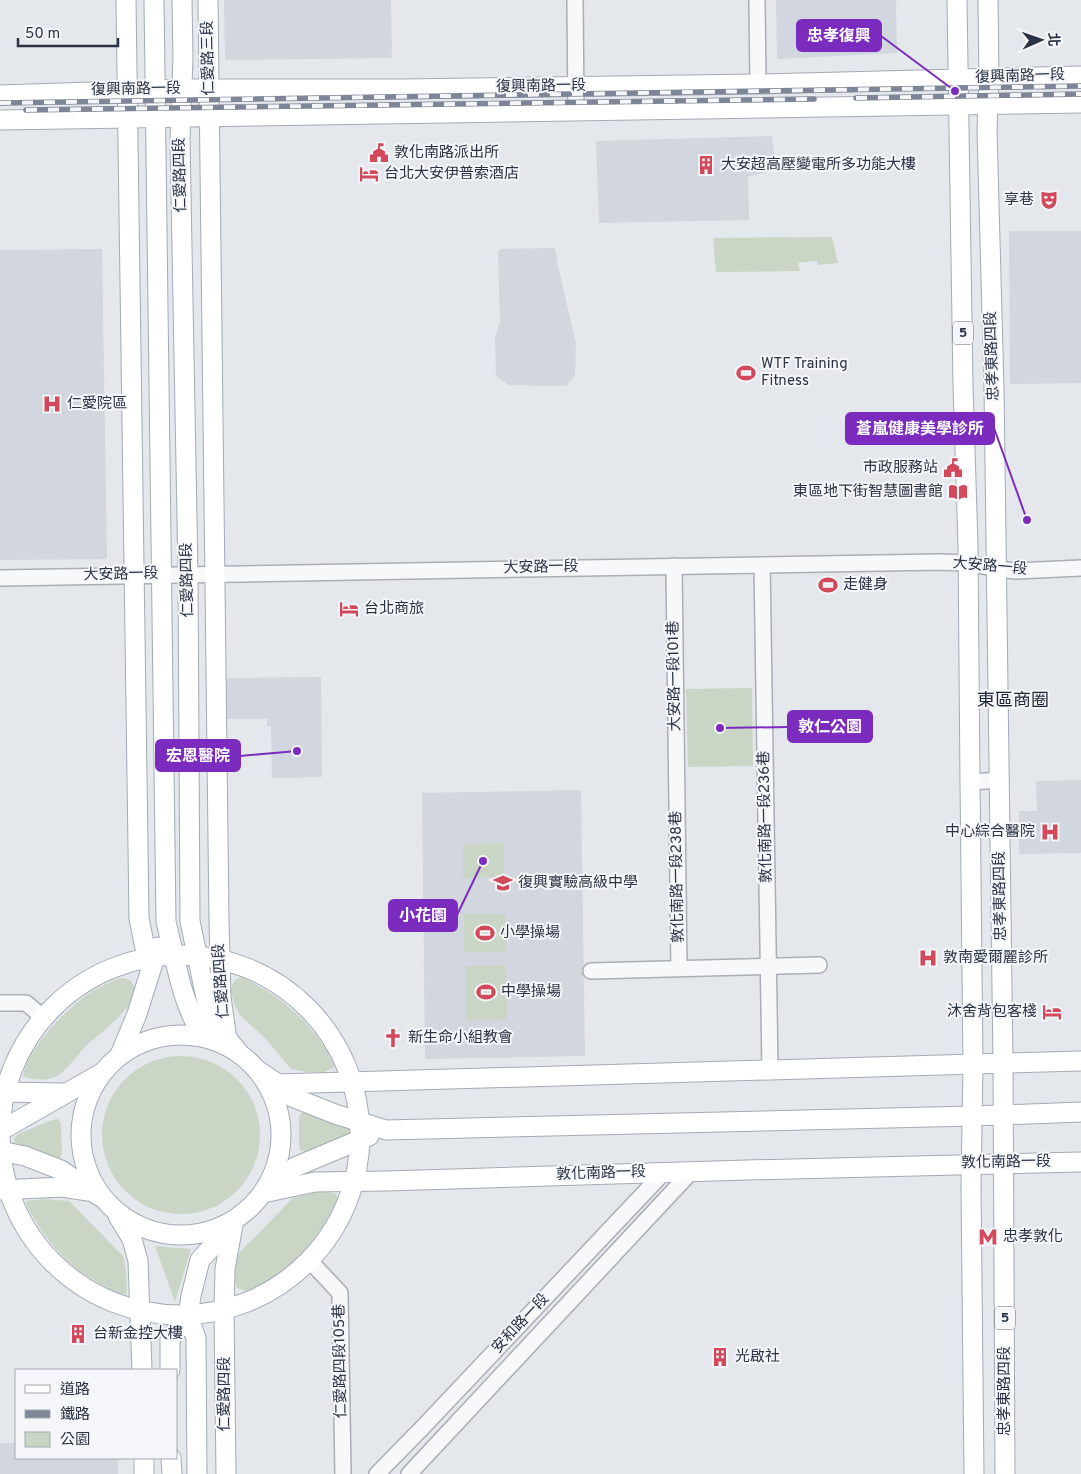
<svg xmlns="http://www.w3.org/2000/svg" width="1081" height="1474" viewBox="0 0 1081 1474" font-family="Overpass,'Noto Sans TC',sans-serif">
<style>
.built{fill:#d2d6de}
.green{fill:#c9d6c5}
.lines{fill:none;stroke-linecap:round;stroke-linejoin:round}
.minor-casing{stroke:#a9aeb7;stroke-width:18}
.major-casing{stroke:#a3abb8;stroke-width:21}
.minor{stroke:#f7f8fa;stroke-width:15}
.major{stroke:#fff;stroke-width:19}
.rail-casing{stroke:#7d8696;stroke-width:5.5}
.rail{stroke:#f4f6f9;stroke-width:4;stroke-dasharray:11;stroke-linecap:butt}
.labels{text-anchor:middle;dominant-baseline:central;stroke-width:4;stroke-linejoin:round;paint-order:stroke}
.shield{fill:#f4f6f9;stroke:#676e7b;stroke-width:1}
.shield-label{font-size:14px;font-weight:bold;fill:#2b3445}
.street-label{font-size:15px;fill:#2b3445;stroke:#f4f6f9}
.poi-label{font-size:15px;fill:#2b3445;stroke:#f4f6f9;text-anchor:start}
.quarter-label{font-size:18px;fill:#1d2536;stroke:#f4f6f9}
.leader{fill:none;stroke:#7b2cbf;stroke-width:2}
.callout-dot{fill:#7b2cbf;stroke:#f4f6f9;stroke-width:2}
.callout{fill:#7b2cbf;stroke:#7b2cbf;stroke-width:2}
.callout-label{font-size:16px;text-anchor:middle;font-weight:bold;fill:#fff}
</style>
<rect width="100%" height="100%" fill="#e4e7ec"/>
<g class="built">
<path d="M224,0H391L392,58L225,60Z"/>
<path d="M776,0H896L897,53L777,59Z"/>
<path d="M772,136L776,170L748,177L749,220L599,223L596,141Z"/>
<path d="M1009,231H1081V383L1010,384Z"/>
<path d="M554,248L556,252L557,261L576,344L575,376L566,386L508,385L496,375L495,339L500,321L498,252L501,249Z"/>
<path d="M102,249L107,559L0,560V250Z"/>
<path d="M321,677L322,777L272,778L271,726H267V719H225V678Z"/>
<path d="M1081,780V853L1019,854V811H1037L1036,781Z"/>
<path d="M581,790L585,1056L425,1059L422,793Z"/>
<path d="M0,1443H16V1458H118V1474H0Z"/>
</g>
<g class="green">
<path d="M832,237L838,263L818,265L817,261L798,263L800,271L716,272L713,238Z"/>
<path d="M752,688L753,766L688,767L686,689Z"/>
<path d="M503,843L504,877L463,878V844Z"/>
<path d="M464,914H505L506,952H464Z"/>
<path d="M506,965L507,1019L466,1020L465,966Z"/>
<path d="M241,977C283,997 316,1025 335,1067L322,1073L307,1072L291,1069L266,1039L239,1014L234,1003L230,990L235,980Z"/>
<path d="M120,978C125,978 130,979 133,984C144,1003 98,1034 87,1045C78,1054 70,1066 60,1074C51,1081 33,1081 23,1076C27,1051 59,1017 79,1001C91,991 105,984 120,978Z"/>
<circle cx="181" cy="1135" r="79"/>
<path d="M304,1112L349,1128V1136L307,1152L301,1151L299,1148V1117L301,1113Z"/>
<path d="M58,1119L61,1124L62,1153L60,1159L57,1160L14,1144V1138L18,1134L52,1120Z"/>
<path d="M322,1191L336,1194L338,1199C321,1241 288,1274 246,1291L237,1288L234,1282L233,1272L239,1253L293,1198Z"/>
<path d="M44,1199L69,1201L123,1256L126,1270L127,1293C120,1296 112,1290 106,1287C69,1269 44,1240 26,1204V1201Z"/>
<path d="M155,1246L191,1249L175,1302Z"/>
</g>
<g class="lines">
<g class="minor-casing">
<g id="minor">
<path d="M575,0L576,111"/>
<path d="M757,0L758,84"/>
<path d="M762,565L770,1070"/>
<path d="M674,566L679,968"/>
<path d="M0,578L939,562L968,563L997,569L1016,571L1081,568"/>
<path d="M970,782L1000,780"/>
<path d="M591,971L819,965"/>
<path d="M0,1003H26L44,1018"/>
<path d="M310,1261L340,1293L343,1474"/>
<path d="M377,1474L424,1426L664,1172"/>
<path d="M409,1474L691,1172"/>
</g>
</g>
<g class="major-casing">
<g id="major">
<path d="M126,0L139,918L147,958"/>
<path d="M154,0L166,922C176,960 181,1004 204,1037"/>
<path d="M182,0L183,58L180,138L188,574L190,921L208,1008L216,1024L238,1052"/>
<path d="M208,0L219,921L221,997L226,1033"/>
<path d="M957,0L963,386L968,545L970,782L973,1064L971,1187L974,1474"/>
<path d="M988,0L989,78L987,130L994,388L1003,1063L1005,1474"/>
<path d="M0,95L182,89H402L758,84L1081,76"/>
<path d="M0,120L1081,103"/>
<circle cx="180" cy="1135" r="180"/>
<circle cx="181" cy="1135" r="100"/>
<path d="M120,1055L137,1014L158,947"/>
<path d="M257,1070L278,1084L292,1097L335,1114L386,1130L973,1116L1081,1112"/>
<path d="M278,1084L1081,1061"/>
<path d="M0,1092L64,1093"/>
<path d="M0,1131L100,1074"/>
<path d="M0,1151L25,1156L61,1170L99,1196"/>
<path d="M268,1189L295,1167L369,1136"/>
<path d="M0,1190L62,1187L88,1191"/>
<path d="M263,1193L315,1182L387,1181L747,1170L1081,1162"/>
<path d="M118,1216L132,1239L138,1261L142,1370"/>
<path d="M170,1370V1339L188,1316"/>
<path d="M144,1458V1474"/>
<path d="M171,1458L172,1474"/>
<path d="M197,1474L196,1338L188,1316L191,1296L200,1260L233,1224"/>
<path d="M226,1474L224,1311L225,1269L233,1225"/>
</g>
</g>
<use href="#minor" class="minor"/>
<use href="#major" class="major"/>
<g class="rail-casing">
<g id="rail">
<path d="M856,98L1081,94"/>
<path d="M0,103L1081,86"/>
<path d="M26,110L814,99"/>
</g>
</g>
<use href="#rail" class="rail"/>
</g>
<defs>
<g id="civic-bare" transform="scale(1.5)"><path d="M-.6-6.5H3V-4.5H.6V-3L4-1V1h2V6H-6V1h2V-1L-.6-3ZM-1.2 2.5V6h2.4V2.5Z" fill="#d1495b" stroke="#f4f6f9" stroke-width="2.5" paint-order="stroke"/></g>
<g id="building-bare" transform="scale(1.5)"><path d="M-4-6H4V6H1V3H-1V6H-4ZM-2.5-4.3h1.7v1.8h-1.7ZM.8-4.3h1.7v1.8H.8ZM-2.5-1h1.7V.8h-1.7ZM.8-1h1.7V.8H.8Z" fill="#d1495b" stroke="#f4f6f9" stroke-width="2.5" paint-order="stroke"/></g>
<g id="hotel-bare" transform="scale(1.5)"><path d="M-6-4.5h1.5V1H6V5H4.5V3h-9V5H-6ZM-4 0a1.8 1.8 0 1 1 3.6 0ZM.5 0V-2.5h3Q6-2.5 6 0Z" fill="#d1495b" stroke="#f4f6f9" stroke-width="2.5" paint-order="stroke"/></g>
<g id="theatre-bare" transform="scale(1.5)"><path d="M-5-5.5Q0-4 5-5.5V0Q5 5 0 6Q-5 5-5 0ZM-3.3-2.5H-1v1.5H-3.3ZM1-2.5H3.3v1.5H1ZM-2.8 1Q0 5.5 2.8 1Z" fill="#d1495b" stroke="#f4f6f9" stroke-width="2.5" paint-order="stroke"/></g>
<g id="stadium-bare" transform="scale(1.5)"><path d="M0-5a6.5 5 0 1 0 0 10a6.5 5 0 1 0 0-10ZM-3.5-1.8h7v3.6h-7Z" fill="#d1495b" stroke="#f4f6f9" stroke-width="2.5" paint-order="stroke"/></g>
<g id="hospital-bare" transform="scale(1.5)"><path d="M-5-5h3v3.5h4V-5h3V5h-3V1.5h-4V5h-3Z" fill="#d1495b" stroke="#f4f6f9" stroke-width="2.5" paint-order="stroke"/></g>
<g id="library-bare" transform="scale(1.5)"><path d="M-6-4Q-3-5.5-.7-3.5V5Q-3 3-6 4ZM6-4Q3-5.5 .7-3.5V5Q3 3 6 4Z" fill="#d1495b" stroke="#f4f6f9" stroke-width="2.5" paint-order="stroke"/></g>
<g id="school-bare" transform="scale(1.5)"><path d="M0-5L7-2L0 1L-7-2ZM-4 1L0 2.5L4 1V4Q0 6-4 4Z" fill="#d1495b" stroke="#f4f6f9" stroke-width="2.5" paint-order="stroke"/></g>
<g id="church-bare" transform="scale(1.5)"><path d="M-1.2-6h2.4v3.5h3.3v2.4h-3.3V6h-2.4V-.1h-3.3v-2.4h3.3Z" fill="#d1495b" stroke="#f4f6f9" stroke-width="2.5" paint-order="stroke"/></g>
<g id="metro-bare" transform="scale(1.5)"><path d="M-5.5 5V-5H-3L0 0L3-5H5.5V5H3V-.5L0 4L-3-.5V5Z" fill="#d1495b" stroke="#f4f6f9" stroke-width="2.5" paint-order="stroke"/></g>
</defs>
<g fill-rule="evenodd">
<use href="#civic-bare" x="379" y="153"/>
<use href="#building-bare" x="706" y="165"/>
<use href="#hotel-bare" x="369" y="174"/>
<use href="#theatre-bare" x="1049" y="200"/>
<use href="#stadium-bare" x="746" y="373"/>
<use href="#hospital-bare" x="52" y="404"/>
<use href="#civic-bare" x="953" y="468"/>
<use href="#library-bare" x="958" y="492"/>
<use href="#stadium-bare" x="828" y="585"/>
<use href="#hotel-bare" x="349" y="609"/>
<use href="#hospital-bare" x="1050" y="832"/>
<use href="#school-bare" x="503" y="883"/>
<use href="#stadium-bare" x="485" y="933"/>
<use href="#hospital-bare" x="928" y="958"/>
<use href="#stadium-bare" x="486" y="992"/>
<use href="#hotel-bare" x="1052" y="1012"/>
<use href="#church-bare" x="393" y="1038"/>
<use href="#metro-bare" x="988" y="1237"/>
<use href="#building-bare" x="78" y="1334"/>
<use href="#building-bare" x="720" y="1357"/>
</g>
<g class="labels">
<g class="shield">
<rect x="953" y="321.5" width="20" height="23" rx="4"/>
<rect x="995" y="1306.5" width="20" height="23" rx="4"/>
</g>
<g class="shield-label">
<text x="963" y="333">5</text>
<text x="1005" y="1318">5</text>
</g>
<g class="street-label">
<text transform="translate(209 58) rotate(-91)">仁愛路三段</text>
<text transform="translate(1020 77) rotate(-2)">復興南路一段</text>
<text transform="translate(541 87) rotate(-1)">復興南路一段</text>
<text transform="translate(136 90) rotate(-1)">復興南路一段</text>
<text transform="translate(181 175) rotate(-91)">仁愛路四段</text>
<text transform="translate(993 356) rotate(-92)">忠孝東路四段</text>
<text transform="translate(990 567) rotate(5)">大安路一段</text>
<text transform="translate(541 568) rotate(-1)">大安路一段</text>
<text transform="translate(121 575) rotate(-1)">大安路一段</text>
<text transform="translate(188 580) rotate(-91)">仁愛路四段</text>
<text transform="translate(675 676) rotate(-91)">大安路一段101巷</text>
<text transform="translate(766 817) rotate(-91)">敦化南路一段236巷</text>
<text transform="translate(678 877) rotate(-91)">敦化南路一段238巷</text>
<text transform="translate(1001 896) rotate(-91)">忠孝東路四段</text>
<text transform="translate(222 981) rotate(-94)">仁愛路四段</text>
<text transform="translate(1006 1163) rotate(-1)">敦化南路一段</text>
<text transform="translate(601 1174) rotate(-2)">敦化南路一段</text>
<text transform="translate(521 1324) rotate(-47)">安和路一段</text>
<text transform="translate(341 1361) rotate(-91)">仁愛路四段105巷</text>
<text transform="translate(1005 1391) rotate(-90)">忠孝東路四段</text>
<text transform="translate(225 1394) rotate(-90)">仁愛路四段</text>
</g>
<g class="poi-label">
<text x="394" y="153">敦化南路派出所</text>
<text x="721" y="165">大安超高壓變電所多功能大樓</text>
<text x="384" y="174">台北大安伊普索酒店</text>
<text x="1034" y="200" text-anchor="end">享巷</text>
<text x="761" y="364">WTF Training<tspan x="761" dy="17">Fitness</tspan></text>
<text x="67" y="404">仁愛院區</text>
<text x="938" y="468" text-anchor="end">市政服務站</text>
<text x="943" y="492" text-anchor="end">東區地下街智慧圖書館</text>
<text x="843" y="585">走健身</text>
<text x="364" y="609">台北商旅</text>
<text x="1035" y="832" text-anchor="end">中心綜合醫院</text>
<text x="518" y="883">復興實驗高級中學</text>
<text x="500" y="933">小學操場</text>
<text x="943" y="958">敦南愛爾麗診所</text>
<text x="501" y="992">中學操場</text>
<text x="1037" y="1012" text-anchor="end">沐舍背包客棧</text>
<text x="408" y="1038">新生命小組教會</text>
<text x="1003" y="1237">忠孝敦化</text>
<text x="93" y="1334">台新金控大樓</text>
<text x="735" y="1357">光啟社</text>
</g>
<g class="quarter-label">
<text x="1013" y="701">東區商圈</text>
</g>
</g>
<path class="leader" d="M955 91L881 36M1027 520L994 428M720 728L788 727M297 751L240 756M483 861L457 915"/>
<g class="callout-dot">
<circle cx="955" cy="91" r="5"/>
<circle cx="1027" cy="520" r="5"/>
<circle cx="720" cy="728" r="5"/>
<circle cx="297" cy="751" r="5"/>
<circle cx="483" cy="861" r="5"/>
</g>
<g class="callout">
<rect x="797" y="20" width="84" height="31" rx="5"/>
<rect x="846" y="413" width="148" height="31" rx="5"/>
<rect x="788" y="711" width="84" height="31" rx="5"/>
<rect x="156" y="740" width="84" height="31" rx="5"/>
<rect x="389" y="900" width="68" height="31" rx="5"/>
</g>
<g class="callout-label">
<text x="839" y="41">忠孝復興</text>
<text x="920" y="434">蒼嵐健康美學診所</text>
<text x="830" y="732">敦仁公園</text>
<text x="198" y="761">宏恩醫院</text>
<text x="423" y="921">小花園</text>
</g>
<rect x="15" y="1369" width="162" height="90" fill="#f4f6f9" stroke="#a4a8b1"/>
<rect x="25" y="1385" width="25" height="8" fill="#ffffff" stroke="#a4a8b1"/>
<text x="60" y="1394" font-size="15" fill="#2b3445">道路</text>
<rect x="25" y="1410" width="25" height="8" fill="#7d8696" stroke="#a4a8b1"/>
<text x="60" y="1419" font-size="15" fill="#2b3445">鐵路</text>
<rect x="25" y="1432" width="25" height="15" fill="#c9d6c5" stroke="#a4a8b1"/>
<text x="60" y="1444" font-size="15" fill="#2b3445">公園</text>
<g transform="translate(1041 40) rotate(88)" stroke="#f4f6f9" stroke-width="4" paint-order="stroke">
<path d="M0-4L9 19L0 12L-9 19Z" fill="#2b3445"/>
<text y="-8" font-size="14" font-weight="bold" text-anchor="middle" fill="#2b3445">北</text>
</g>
<path d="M18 38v8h100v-8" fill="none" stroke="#2b3445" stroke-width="2.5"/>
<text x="25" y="38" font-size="15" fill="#2b3445" stroke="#f4f6f9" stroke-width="4" paint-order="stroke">50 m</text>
</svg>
